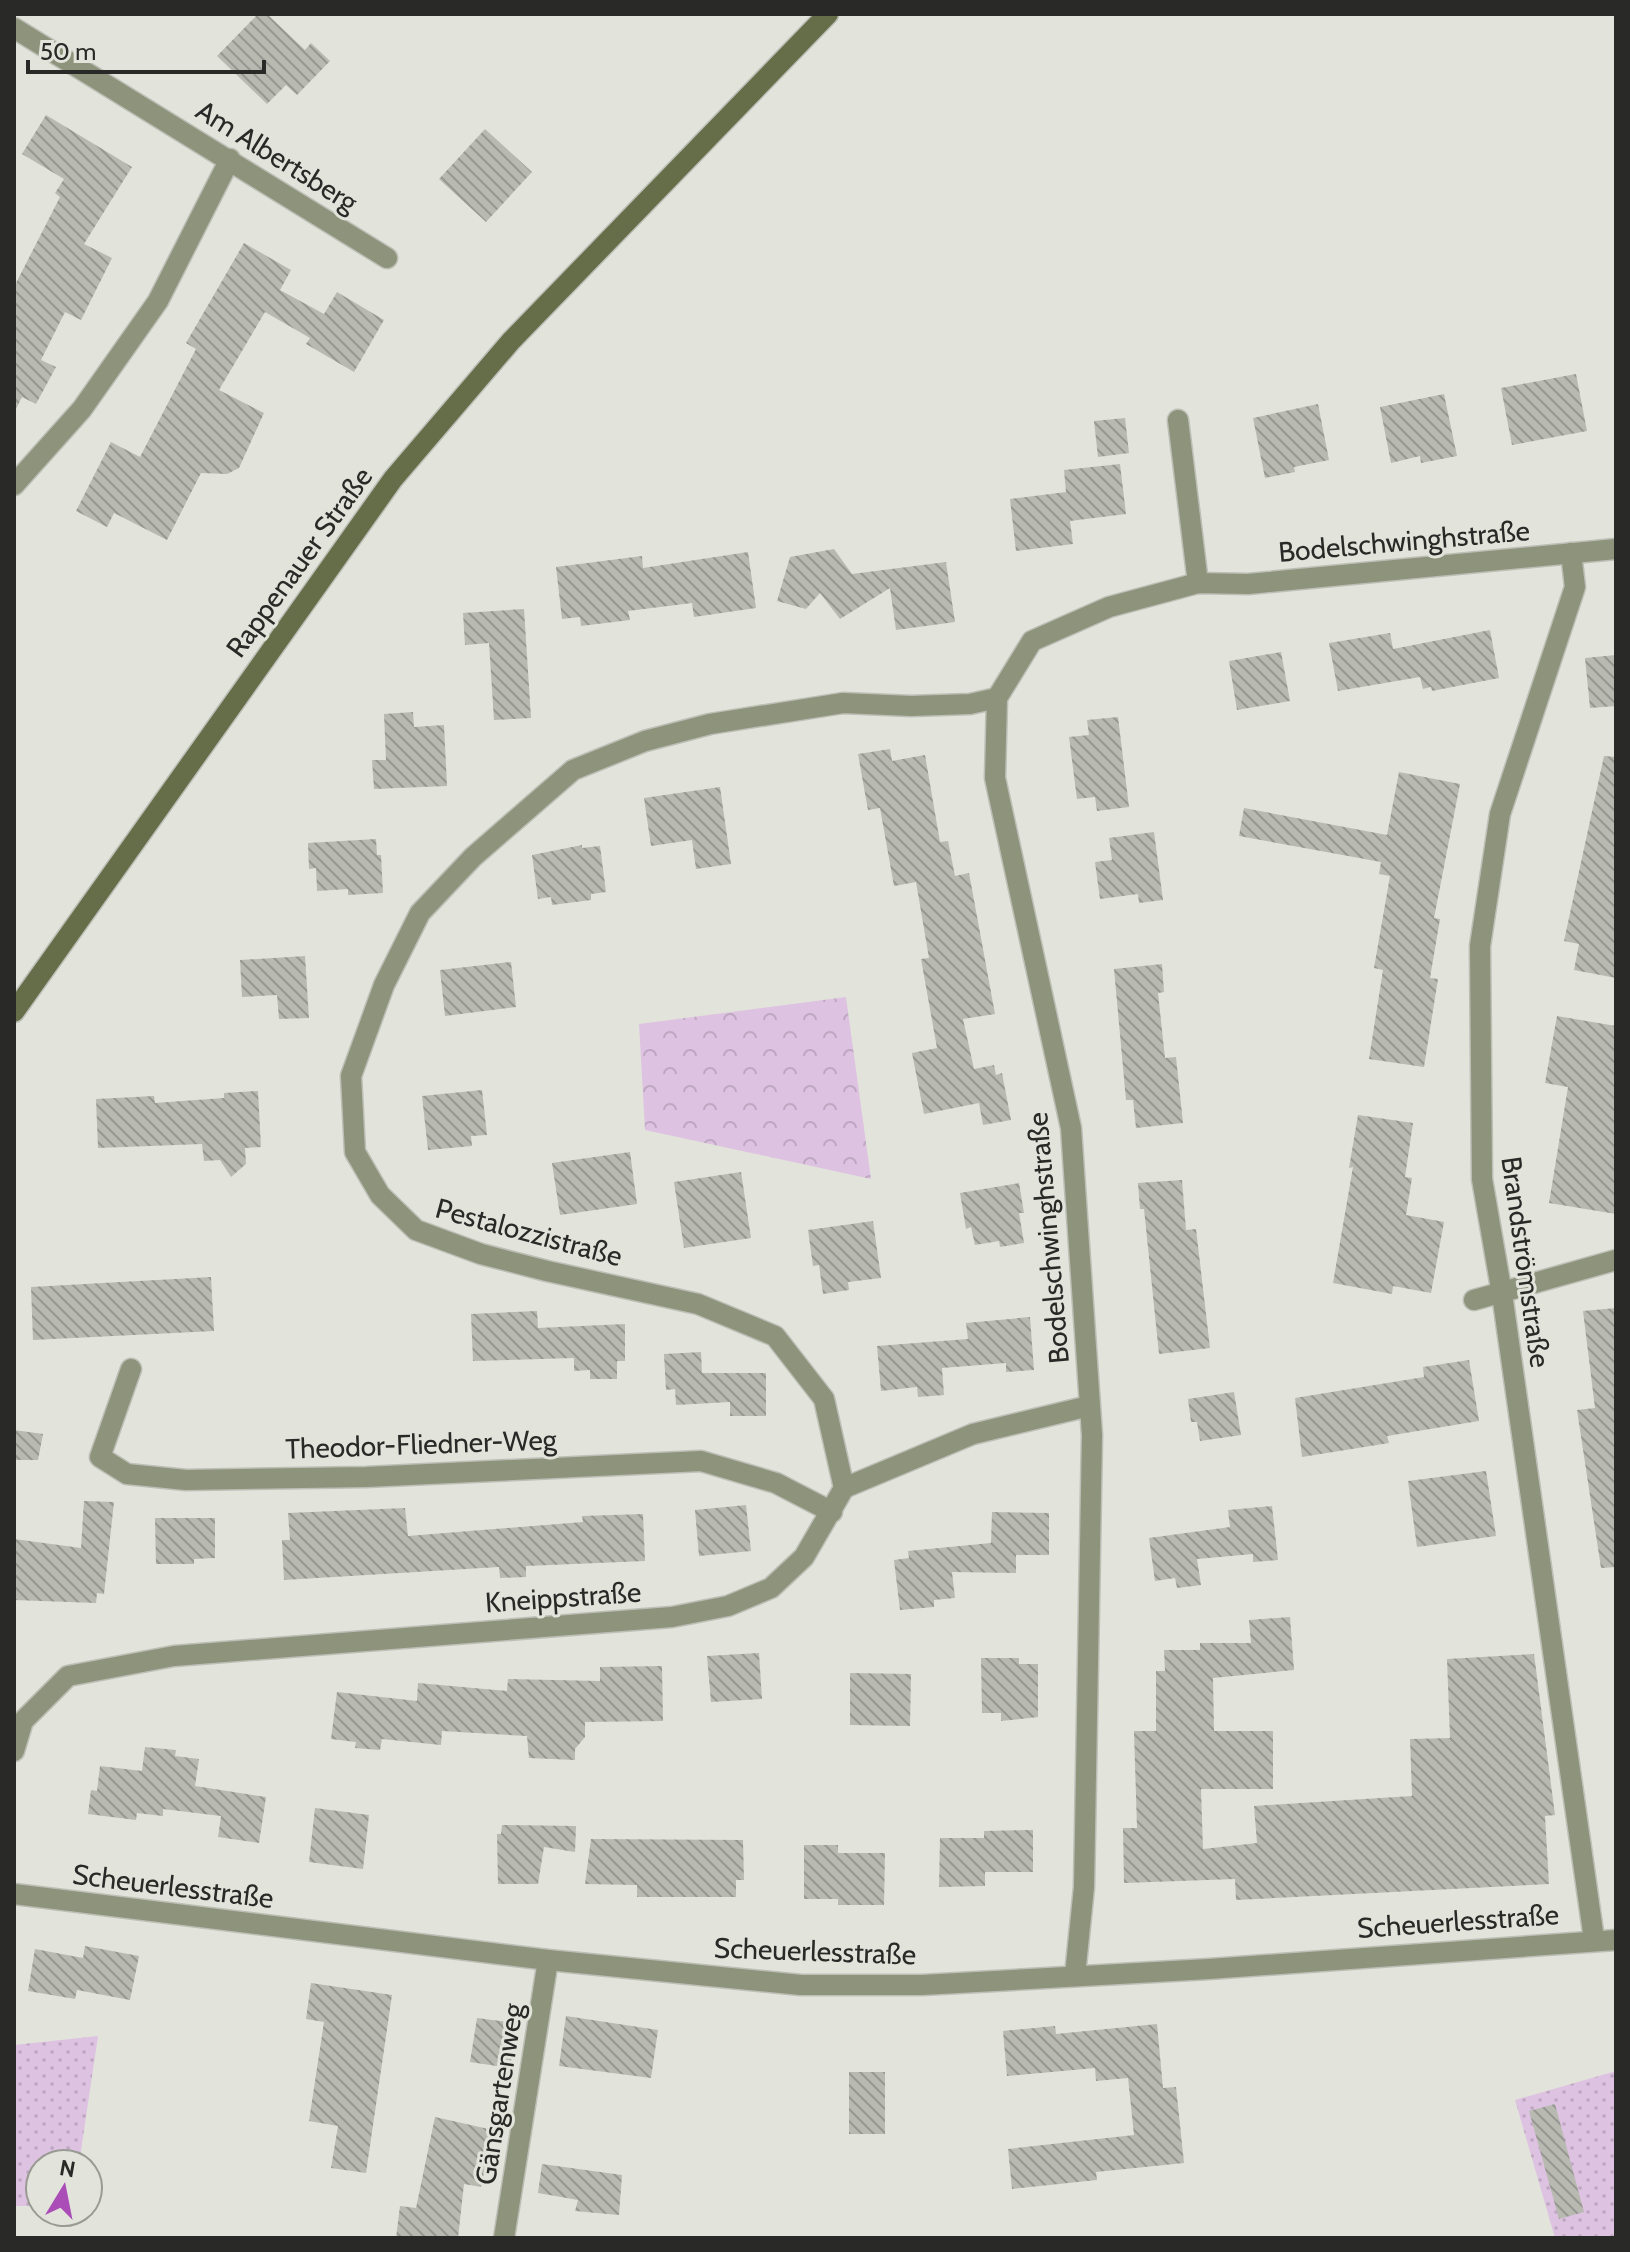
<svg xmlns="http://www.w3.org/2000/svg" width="1630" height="2252" viewBox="0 0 1630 2252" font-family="Cabin,sans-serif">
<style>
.grass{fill:url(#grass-dots)}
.park{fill:url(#park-crowns)}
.building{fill:url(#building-back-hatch)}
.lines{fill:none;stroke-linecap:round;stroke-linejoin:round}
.street-casing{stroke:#bdbfb7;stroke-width:23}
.secondary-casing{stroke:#bdbfb7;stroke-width:23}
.street{stroke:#8e937b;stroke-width:20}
.secondary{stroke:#666d49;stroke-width:20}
.labels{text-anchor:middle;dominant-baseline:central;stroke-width:6;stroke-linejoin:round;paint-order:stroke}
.street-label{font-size:28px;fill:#292a27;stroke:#e2e4db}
</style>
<defs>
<pattern id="grass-dots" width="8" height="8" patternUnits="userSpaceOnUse" patternTransform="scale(2)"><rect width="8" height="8" fill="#dec2e1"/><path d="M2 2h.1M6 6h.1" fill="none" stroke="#bea7c1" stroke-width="1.8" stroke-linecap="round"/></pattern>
<pattern id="park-crowns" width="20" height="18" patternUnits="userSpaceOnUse" patternTransform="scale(2)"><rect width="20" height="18" fill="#dec2e1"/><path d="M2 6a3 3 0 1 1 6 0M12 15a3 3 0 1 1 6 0" fill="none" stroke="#bea7c1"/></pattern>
<pattern id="building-back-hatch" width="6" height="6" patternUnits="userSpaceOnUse" patternTransform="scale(2)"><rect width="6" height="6" fill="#b8bab2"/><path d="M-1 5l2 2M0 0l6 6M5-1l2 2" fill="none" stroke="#969791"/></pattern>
</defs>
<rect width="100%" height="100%" fill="#e2e4db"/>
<g class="grass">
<path d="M98,2036L79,2164H40V2206H14V2045Z"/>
<path d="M1616,2071V2238H1555L1515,2100Z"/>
</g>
<path class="park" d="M846,997L871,1179L645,1130L639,1024Z"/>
<g class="building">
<path d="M258,14H267L305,50L311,43L330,61L297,95L286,85L267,104L217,56Z"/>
<path d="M46,115L132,167L84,244L112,258L81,320L65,312L41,360L56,367L36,404L22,397L14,413V287L60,197L55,193L64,179L22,154Z"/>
<path d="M485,129L532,172L486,222L439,179Z"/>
<path d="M244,243L291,270L280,290L324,314L337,292L384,320L354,372L306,344L310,338L265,312L219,390L264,413L239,468L227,474L201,473L167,540L114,513L107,527L76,511L111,442L140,457L196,349L186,343Z"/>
<path d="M1576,374L1587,431L1512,445L1501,388Z"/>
<path d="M1444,394L1457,456L1421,463L1420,456L1391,463L1380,407Z"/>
<path d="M1318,404L1329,460L1294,467L1295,472L1265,478L1253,418Z"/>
<path d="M1125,418L1129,453L1098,457L1094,421Z"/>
<path d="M1120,464L1126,514L1070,521L1073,544L1016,551L1010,499L1066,492L1064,470Z"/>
<path d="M834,549L852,574L946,562L955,622L896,630L890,588L840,619L820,593L806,609L777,601L790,557Z"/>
<path d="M748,552L756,608L694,617L692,603L628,611L630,620L581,626L580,617L562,619L556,567L642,556L643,568Z"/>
<path d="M524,609L531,718L494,720L489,643L465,645L463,613Z"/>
<path d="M1490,630L1499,678L1432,691L1431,687L1423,689L1420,677L1338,691L1329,643L1390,633L1393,649Z"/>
<path d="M1281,652L1290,701L1237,710L1229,661Z"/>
<path d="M1616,655V706L1590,708L1585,658Z"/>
<path d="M413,712L414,727L444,725L447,786L374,789L372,760H386L384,714Z"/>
<path d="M1118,717L1129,807L1097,811L1095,797L1077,799L1069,737L1089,735L1087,720Z"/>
<path d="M890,749L892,761L925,755L940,842L948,841L955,876L969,873L995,1014L963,1019L974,1069L994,1065L996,1075L1002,1073L1011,1120L983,1125L979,1103L924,1114L912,1053L937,1048L921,959L929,958L916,882L894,886L880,808L868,810L858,754Z"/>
<path d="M1604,756L1616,757V978L1574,970L1579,944L1564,941Z"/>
<path d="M1399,772L1460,784L1434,918L1440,919L1430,978L1438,979L1424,1067L1369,1059L1383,970L1374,968L1390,876L1379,874L1381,862L1239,836L1244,808L1387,835Z"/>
<path d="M720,787L731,864L696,869L692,840L651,846L644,798Z"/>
<path d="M1154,832L1163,900L1139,903L1138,894L1100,899L1095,862L1112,860L1109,838Z"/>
<path d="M376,839L377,855H381L383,893L348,895V889L317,891L316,868L309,869L308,843Z"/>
<path d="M582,845V848L600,846L606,892L591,894V900L552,905L551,897L538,899L532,855Z"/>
<path d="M305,956L309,1018L279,1019L277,995L242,997L240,960Z"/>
<path d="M511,962L516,1007L445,1016L440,970Z"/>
<path d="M1162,964L1164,992L1158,993L1165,1058L1176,1057L1183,1123L1136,1128L1133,1100H1126L1114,969Z"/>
<path d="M1557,1016L1616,1026V1214L1549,1203L1568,1087L1545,1083Z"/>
<path d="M482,1090L487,1135L471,1136L472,1146L428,1150L422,1096Z"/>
<path d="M258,1091L261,1147L245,1148L246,1164L231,1177L220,1160L204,1161L202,1144L98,1148L96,1099L154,1096L155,1103L224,1098V1093Z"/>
<path d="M1358,1115L1413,1123L1405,1177L1412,1178L1406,1215L1444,1222L1431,1293L1393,1286L1392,1294L1333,1283L1353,1167L1349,1168Z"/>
<path d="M630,1152L637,1204L560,1215L552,1163Z"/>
<path d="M741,1172L751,1238L684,1248L674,1182Z"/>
<path d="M1182,1180L1186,1230L1196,1229L1210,1348L1159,1354L1144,1209H1140L1138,1183Z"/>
<path d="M1019,1183L1024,1213H1019L1024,1243L1000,1247L999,1241L975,1245L971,1227L966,1229L960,1193Z"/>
<path d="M873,1221L881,1278L848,1282L849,1290L823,1294L819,1265L813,1266L808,1230Z"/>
<path d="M211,1277L214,1331L33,1340L31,1287Z"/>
<path d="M1616,1308V1567L1601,1568L1577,1410L1595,1408L1583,1311Z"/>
<path d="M537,1311L538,1328L625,1324V1361H617V1379H590V1370L574,1371V1358L473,1361L471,1314Z"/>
<path d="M1030,1317L1034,1370L1006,1372V1363L942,1368L944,1395L918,1397L917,1387L881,1391L877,1346L968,1339L966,1323Z"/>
<path d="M701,1352L702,1373H766V1416H730V1402L676,1405L675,1389L666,1390L664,1354Z"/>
<path d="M1469,1360L1479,1421L1387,1436L1389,1443L1302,1457L1295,1398L1424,1377L1423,1367Z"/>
<path d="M1234,1392L1241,1435L1200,1441L1197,1422H1191L1188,1399Z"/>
<path d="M14,1430L43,1434L38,1460H14Z"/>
<path d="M1486,1471L1496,1536L1417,1547L1408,1481Z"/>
<path d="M84,1501L114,1502L104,1594L97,1593L96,1603L14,1600V1539L81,1548Z"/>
<path d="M746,1505L751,1551L699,1556L695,1510Z"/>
<path d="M1272,1506L1278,1560L1253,1562V1554L1197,1559L1201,1585L1177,1588L1175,1578L1155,1581L1149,1538L1230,1527L1228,1510Z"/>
<path d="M405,1508L408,1536L583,1522L582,1516L643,1514L645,1561L526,1566V1577L500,1578L499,1567L284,1580L282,1540H290L288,1513Z"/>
<path d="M992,1512L1049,1513V1555H1016V1573L952,1572L955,1598L934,1600V1607L900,1610L894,1560L909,1558L908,1551L991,1543Z"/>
<path d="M155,1518H215V1558L194,1559V1564H156Z"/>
<path d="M1290,1617L1294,1670L1213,1678L1214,1731H1273V1789H1201L1203,1849L1257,1843L1254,1806L1412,1796L1410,1739L1450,1738L1447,1659L1534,1654L1555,1815L1545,1816L1549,1884L1236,1900L1235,1879L1124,1883L1123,1828H1137L1134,1731H1156V1671H1165L1164,1650H1200V1643H1251L1249,1620Z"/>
<path d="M759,1653L762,1699L711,1702L707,1656Z"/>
<path d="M981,1658H1019V1664H1038V1717L1001,1721V1713H982Z"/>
<path d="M662,1666L663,1721L585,1722V1737L575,1749V1760L529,1758L527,1736L442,1731L441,1745L382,1739L380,1750L355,1748L356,1742L331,1739L337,1692L417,1701L418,1683L507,1691L508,1679L600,1681V1667Z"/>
<path d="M850,1673L911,1674L910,1726L850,1725Z"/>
<path d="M145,1747L176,1750L175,1756L199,1759L195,1786L266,1797L259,1843L218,1837L221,1816L163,1809V1816L137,1813L136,1820L88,1814L91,1790L97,1791L100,1766L142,1771Z"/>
<path d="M315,1808L369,1815L363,1869L309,1862Z"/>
<path d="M502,1825L576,1826L575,1852L544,1847L538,1884H498L497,1834H501Z"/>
<path d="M1033,1830V1872H985V1886L939,1887L940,1838H984V1831Z"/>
<path d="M591,1839L743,1840L744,1880H736V1897H637V1885L585,1884Z"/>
<path d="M804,1845H838V1853H885L884,1905H838V1899H804Z"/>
<path d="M85,1946L139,1956L130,2000L77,1990L75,1999L28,1991L35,1949L83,1958Z"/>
<path d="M311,1983L392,1995L366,2173L331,2168L338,2126L309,2121L324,2022L306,2019Z"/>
<path d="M566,2016L658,2030L651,2078L559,2066Z"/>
<path d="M477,2018L517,2023L510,2068L470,2062Z"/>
<path d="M1157,2024L1163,2088L1176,2087L1184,2163L1096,2172L1097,2180L1012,2189L1008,2149L1134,2135L1128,2078L1096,2081L1095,2068L1007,2076L1003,2031L1055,2026L1056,2034Z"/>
<rect x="849" y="2072" width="36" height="62"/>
<path d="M1555,2104L1584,2212L1559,2219L1529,2111Z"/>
<path d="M435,2117L493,2130L481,2187L464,2184L458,2238H396L400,2206L416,2208Z"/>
<path d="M542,2164L622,2175L619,2215L575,2211L578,2200L538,2193Z"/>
</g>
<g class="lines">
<g class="street-casing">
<g id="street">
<path d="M14,28L387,258"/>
<path d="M1178,420L1198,583"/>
<path d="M14,485L82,409L158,301L230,159"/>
<path d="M1571,553L1575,587L1500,814L1480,946L1482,1179L1502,1294L1594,1939"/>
<path d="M1474,1300L1616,1260"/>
<path d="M131,1369L100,1457L127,1474L186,1480L366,1477L701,1461L776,1483L832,1512"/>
<path d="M844,1488L824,1399L775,1336L698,1304L547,1271L481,1254L416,1230L380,1195L355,1152L351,1076L384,985L420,913L473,857L573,770L645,741L710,724L843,703L911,706L970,704L997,698"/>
<path d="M14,1751L23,1721L68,1676L174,1656L672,1617L728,1606L771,1588L804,1557L844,1488L973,1434L1089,1406"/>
<path d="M14,1894L548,1960L801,1985H922L1209,1969L1616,1940"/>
<path d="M1075,1975L1084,1887L1092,1435L1071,1128L995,778L997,698L1032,641L1109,607L1198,583L1248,584L1616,549"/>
<path d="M504,2238L548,1960"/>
</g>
</g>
<g class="secondary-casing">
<path id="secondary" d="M14,1012L393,479L511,341L828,14"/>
</g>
<use href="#street" class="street"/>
<use href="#secondary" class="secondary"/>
</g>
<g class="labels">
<g class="street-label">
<text transform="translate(277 156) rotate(32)">Am Albertsberg</text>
<text transform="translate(1404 541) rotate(-5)">Bodelschwinghstraße</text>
<text transform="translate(299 562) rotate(-54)">Rappenauer Straße</text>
<text transform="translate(529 1232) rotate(15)">Pestalozzistraße</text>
<text transform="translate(1048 1238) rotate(-95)">Bodelschwinghstraße</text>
<text transform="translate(1526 1262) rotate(82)">Brandströmstraße</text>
<text transform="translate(421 1444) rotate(-2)">Theodor-Fliedner-Weg</text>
<text transform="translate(563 1597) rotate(-4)">Kneippstraße</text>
<text transform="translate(173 1886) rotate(7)">Scheuerlesstraße</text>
<text transform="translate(1458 1921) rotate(-4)">Scheuerlesstraße</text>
<text transform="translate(815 1951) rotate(2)">Scheuerlesstraße</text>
<text transform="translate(499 2094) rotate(-81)">Gänsgartenweg</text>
</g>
</g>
<rect width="1630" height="2252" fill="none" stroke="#292a27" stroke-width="32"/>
<g transform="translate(64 2188) rotate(10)"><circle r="38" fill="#e2e4db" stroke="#989a93" stroke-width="2"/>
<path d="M0-6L14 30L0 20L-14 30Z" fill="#aa4db7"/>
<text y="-12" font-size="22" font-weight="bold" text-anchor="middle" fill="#292a27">N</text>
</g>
<path d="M28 60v12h236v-12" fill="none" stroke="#292a27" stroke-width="4"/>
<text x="40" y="60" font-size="24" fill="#292a27" stroke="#e2e4db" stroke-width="6" paint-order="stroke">50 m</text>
</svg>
